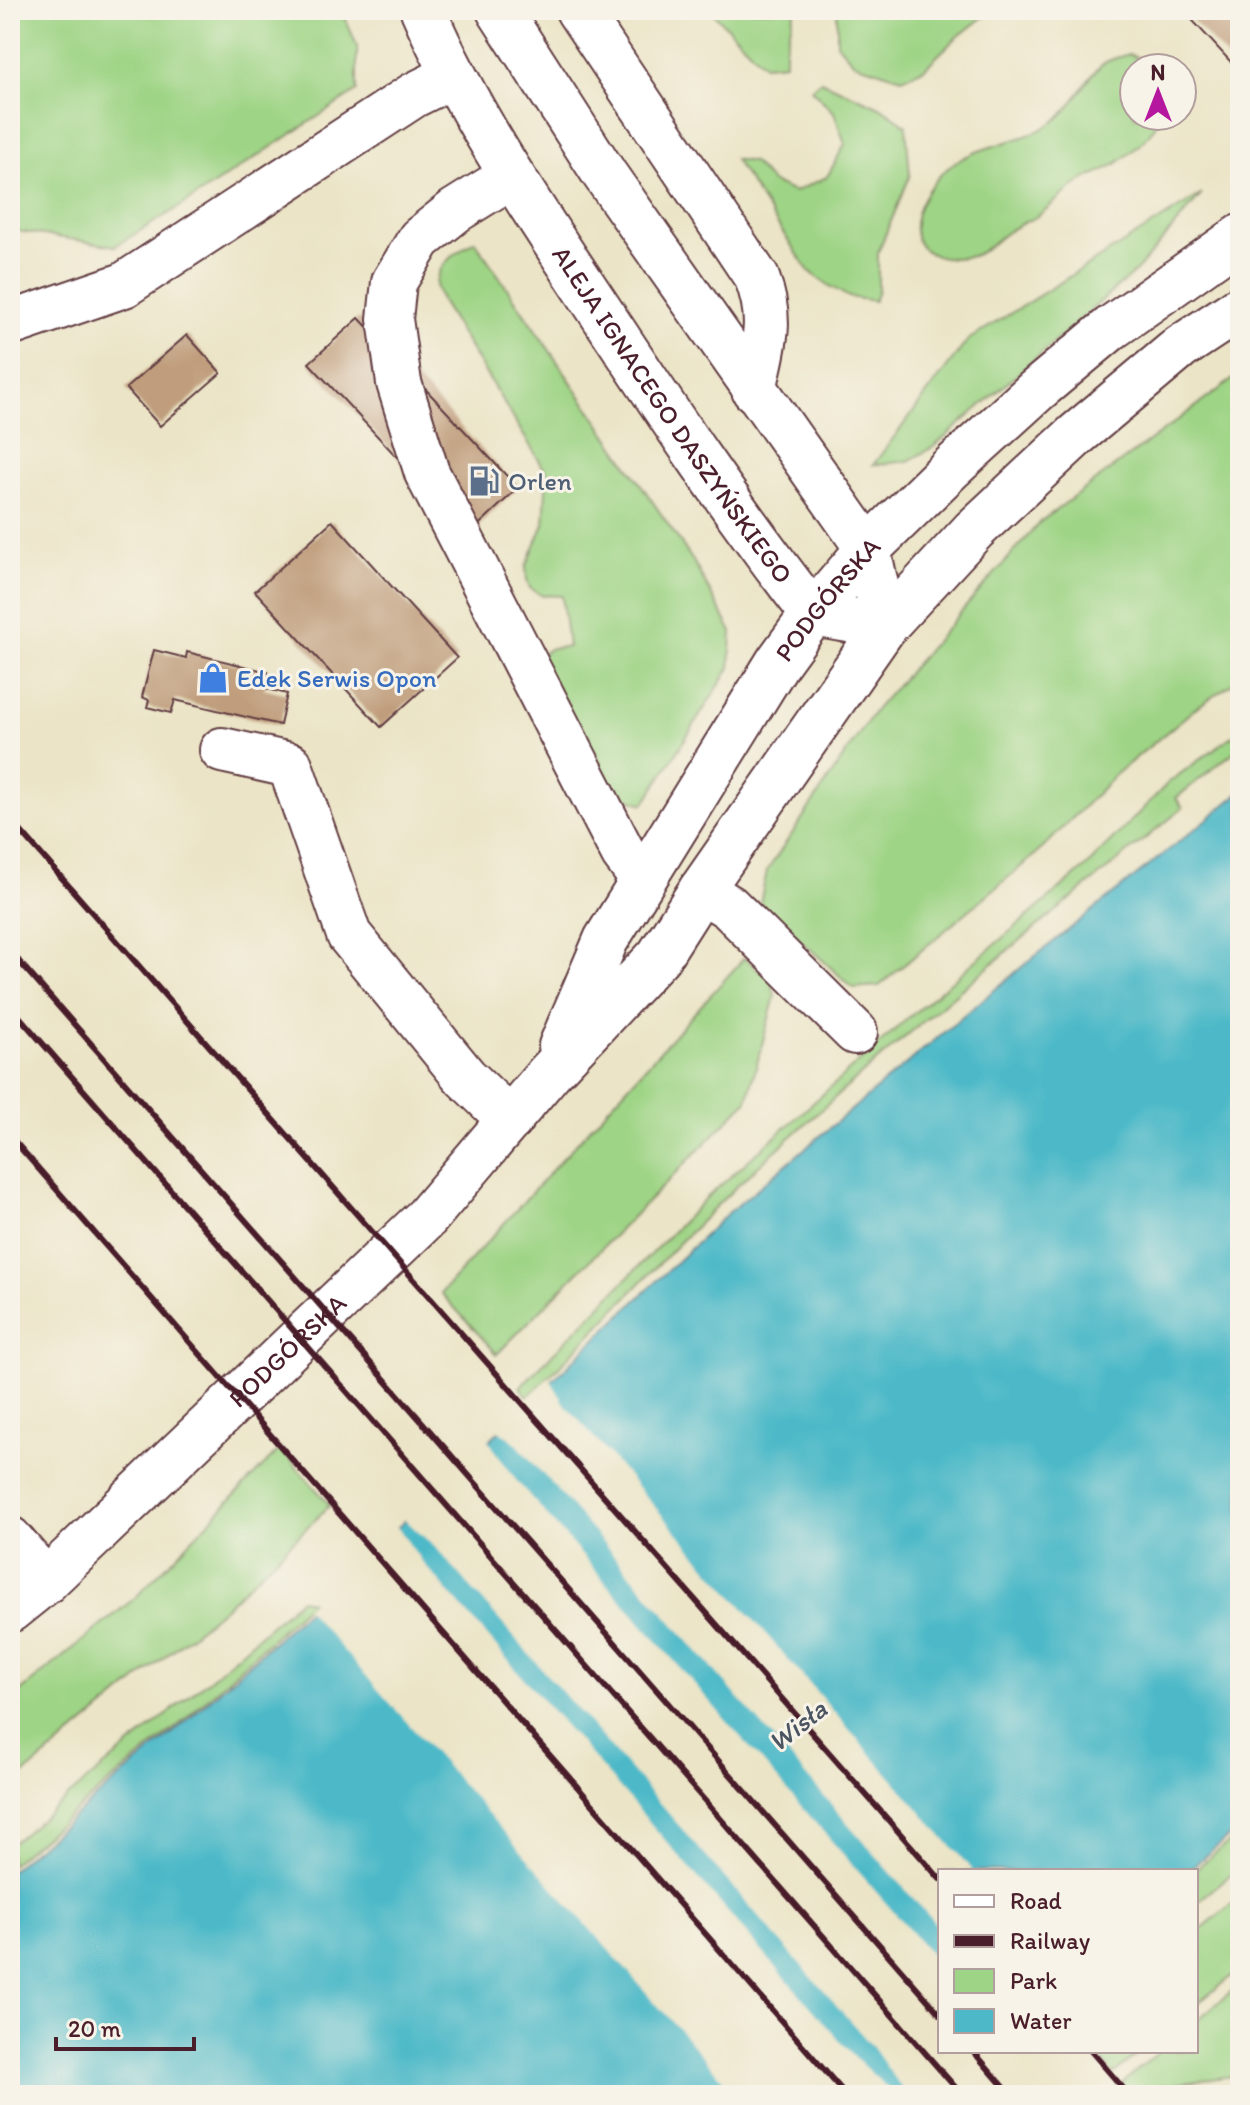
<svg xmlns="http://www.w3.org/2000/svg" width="1250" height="2105" viewBox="0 0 1250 2105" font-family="Itim,sans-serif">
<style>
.green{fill:#9ed485;stroke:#747a58;stroke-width:2}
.water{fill:#4db9c8;stroke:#4c6c7a;stroke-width:2}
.pier{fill:#ebe4c6}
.building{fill:#c09e7d}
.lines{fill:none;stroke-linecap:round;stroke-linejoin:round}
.minor-casing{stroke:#623d42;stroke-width:48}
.minor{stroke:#fff;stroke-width:44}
.rail{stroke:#4a1f2b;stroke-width:6}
.labels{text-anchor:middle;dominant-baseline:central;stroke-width:6;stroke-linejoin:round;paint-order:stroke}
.street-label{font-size:26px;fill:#4a1f2b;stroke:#f7f3e8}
.service-label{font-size:26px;fill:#4e5e75;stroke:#f7f3e8;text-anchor:start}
.shop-label{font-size:26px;fill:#366cbe;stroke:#f7f3e8;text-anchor:start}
.water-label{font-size:28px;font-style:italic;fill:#4b5562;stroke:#f7f3e8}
</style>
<rect width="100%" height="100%" fill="#f7f3e8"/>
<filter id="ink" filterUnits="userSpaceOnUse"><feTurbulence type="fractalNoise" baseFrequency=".0125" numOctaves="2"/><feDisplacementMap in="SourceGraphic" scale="16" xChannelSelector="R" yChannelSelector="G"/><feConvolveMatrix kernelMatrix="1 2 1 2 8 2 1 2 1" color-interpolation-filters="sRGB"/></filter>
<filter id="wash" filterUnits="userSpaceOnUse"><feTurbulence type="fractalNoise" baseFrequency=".006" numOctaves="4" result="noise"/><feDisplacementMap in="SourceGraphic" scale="32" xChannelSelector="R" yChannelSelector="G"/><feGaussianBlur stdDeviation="1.8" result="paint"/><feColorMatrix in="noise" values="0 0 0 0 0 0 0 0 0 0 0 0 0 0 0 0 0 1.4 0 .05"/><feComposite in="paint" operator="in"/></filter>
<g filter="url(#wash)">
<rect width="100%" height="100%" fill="#ebe4c6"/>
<g class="green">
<path d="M10,10H342L357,46V91L186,203L115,246L10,230Z"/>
<path d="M710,10H795L785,48V63L764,65Z"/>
<path d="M837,10H1003L982,18L955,39L924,69L902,78L854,63L837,44Z"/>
<path d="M1129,54L1151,63L1154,68H1134V116H1159C1154,135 1135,149 1120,161C1109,170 1094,174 1082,181C1066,191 1054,204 1039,215C1029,221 1017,225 1007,232C996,239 985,253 972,256C895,270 905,204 948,168C977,144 1019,144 1049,125C1071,112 1083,83 1101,65C1108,59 1120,57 1129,54Z"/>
<path d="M821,81L880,107L906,125L910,176L878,252V291L874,301L849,297L828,285L808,270L734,159L752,162L771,182L794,192L827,177L845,144L834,112L811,89Z"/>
<path d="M1202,194L1138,269L935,446L908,461L873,465L968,340Z"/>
<path d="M475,241L693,561L732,632L730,668L644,804L600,789L540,655L551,648L568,647L562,596L541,595L530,588L527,580L526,567L544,524L547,473L442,303C440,298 436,289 436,284C437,263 460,250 475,241Z"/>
<path d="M1240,374V678L1197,707L1115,775L1043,848L879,986L853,988L760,903L767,871L876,709L1040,522Z"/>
<path d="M1240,730V747L1176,798L1183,808C1031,931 879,1054 736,1187C664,1255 599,1329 528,1397L520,1387L703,1201L907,1019L1086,867L1169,782Z"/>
<path d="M744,958L771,979L775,996L747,1101L497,1354L441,1293Z"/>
<path d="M280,1449L330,1505L226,1606L10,1786V1700L136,1597Z"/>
<path d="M300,1599L312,1601L180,1724L10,1865V1845L218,1672Z"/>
<path d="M1240,1833V1867L1196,1903V1871H1193Z"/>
<path d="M1240,1897V1969L1196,2005V1933Z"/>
<path d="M1240,1984V2075L1110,2093L1160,2051H1196V2021Z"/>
<path d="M1095,2051H1141L1113,2074Z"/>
</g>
<path class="water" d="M1240,793V1827L1187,1871H940V2051L921,2095H10V1871L182,1725L392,1533L727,1214L1023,966Z"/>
<g class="pier">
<path d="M549,1377L564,1403L973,1871H940V1929L515,1442L496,1428Z"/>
<path d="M486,1437L515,1479L940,1965V2051H977L927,2095H906L872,2046L437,1549L402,1517Z"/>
<path d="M395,1524L423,1563L857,2060L895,2095H737L305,1607Z"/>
</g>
<g id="blocks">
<g class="building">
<path d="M1183,10H1240V72Z"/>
<path d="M359,318L518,488L469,534L309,363Z"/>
<path d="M187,335L221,373L160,426L126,388Z"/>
<path d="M332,521L457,658L381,727L255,591Z"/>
<path d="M154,650L186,658L187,652L268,672L264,688L287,694L280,725L175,700L171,713L147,707L149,700L142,697Z"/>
</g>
</g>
</g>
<g filter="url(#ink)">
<use href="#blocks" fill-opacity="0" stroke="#623d42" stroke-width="2"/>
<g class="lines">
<g class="minor-casing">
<g id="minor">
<path id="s1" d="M423,10C467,112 530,205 591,297C662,405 733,512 813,614L885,626"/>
<path d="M499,10L605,175L868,549L885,626"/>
<path d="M578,10L757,278C774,323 763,346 754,390"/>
<path d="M511,176L455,211L420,239L394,282L390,319L399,383L427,473L623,853L642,879"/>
<path d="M10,324L124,285L414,95L454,75"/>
<path d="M222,750L290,765L349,935L465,1077L510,1120"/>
<path d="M701,890L729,907L855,1032"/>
<path id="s2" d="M561,1046L606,940L778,662L813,614L868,549L950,469L1037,390L1111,328L1240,237"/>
<path d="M10,1539L46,1581"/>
<path id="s3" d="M10,1610L46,1581L427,1217L549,1073L659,956L701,890L885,626L974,530L1076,435L1181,347L1240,308"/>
</g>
</g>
<use href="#minor" class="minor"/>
<g class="rail">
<path d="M10,819L940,1879"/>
<path d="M10,951L940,2014"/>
<path d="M10,1006L962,2095"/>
<path d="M10,1136L846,2095"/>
<path d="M973,2051L1011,2095"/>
<path d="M1091,2051L1129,2095"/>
</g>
</g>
</g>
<defs>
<g id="fuel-bare" transform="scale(2.4)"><path d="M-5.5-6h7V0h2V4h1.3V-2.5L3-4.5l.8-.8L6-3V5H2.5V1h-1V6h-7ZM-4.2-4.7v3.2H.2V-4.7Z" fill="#5c6f8a" stroke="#f7f3e8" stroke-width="2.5" paint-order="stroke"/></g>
<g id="shop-bare" transform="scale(2.4)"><path d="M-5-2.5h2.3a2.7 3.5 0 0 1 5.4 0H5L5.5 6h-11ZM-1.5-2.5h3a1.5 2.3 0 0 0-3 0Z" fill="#3f7fe0" stroke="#f7f3e8" stroke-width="2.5" paint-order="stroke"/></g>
</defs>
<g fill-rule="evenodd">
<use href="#fuel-bare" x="484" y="481"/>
<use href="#shop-bare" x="213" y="678"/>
</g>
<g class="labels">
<g class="street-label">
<text stroke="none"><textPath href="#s1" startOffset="476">ALEJA IGNACEGO DASZYŃSKIEGO</textPath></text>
<text stroke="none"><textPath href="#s2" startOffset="522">PODGÓRSKA</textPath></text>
<text stroke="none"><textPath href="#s3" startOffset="380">PODGÓRSKA</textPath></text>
</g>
<g class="service-label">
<text x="508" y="481">Orlen</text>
</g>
<g class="shop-label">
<text x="237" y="678">Edek Serwis Opon</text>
</g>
<g class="water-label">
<text transform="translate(797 1725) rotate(-38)">Wisła</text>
</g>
</g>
<rect width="1250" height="2105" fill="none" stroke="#f7f3e8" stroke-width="40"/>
<rect x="938" y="1869" width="260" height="184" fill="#f7f3e8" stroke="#b29e9c" stroke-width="2"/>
<rect x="954" y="1895" width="40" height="12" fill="#ffffff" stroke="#b29e9c" stroke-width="2"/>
<text x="1010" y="1909" font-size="24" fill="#4a1f2b">Road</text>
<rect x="954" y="1935" width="40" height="12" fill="#4a1f2b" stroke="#b29e9c" stroke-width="2"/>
<text x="1010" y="1949" font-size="24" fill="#4a1f2b">Railway</text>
<rect x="954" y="1969" width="40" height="24" fill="#9ed485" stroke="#b29e9c" stroke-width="2"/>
<text x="1010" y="1989" font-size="24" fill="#4a1f2b">Park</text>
<rect x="954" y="2009" width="40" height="24" fill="#4db9c8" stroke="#b29e9c" stroke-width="2"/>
<text x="1010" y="2029" font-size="24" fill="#4a1f2b">Water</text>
<g transform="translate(1158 92)"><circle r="38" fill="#f7f3e8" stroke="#b29e9c" stroke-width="2"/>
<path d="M0-6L14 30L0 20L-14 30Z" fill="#b5179e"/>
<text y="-12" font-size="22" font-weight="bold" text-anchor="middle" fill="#4a1f2b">N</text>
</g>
<path d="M56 2037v12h138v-12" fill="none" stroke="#4a1f2b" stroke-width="4"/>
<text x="68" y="2037" font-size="24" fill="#4a1f2b" stroke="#f7f3e8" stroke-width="6" paint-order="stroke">20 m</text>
</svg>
